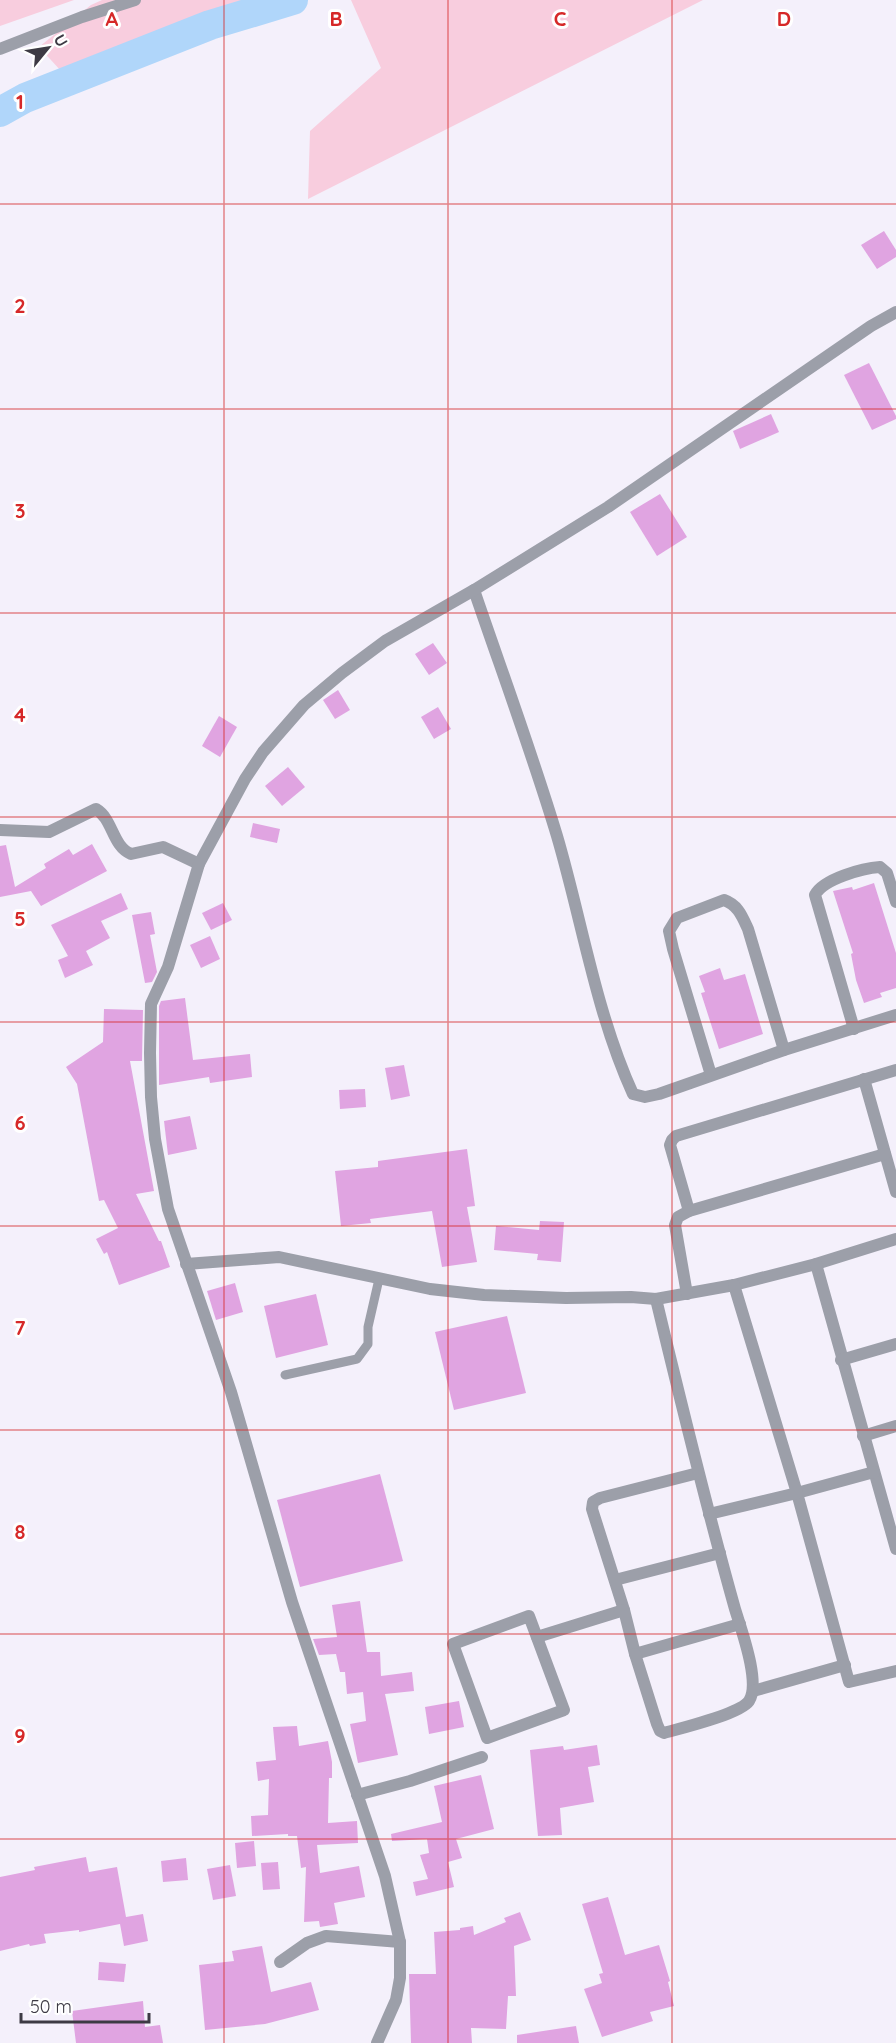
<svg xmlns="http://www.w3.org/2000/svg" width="896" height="2043" viewBox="0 0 896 2043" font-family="Quicksand,sans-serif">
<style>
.green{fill:#f8cdde}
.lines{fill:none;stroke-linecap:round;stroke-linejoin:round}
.river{stroke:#b0d6fa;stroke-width:30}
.building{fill:#e0a4e1}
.service{stroke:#9c9fa9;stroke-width:9}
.minor{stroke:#9c9fa9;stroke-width:12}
.tertiary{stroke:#9c9fa9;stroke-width:12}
.grid{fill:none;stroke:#d62828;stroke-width:1.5;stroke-opacity:0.55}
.grid-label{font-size:20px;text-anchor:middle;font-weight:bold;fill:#d62828;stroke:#fff;stroke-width:6;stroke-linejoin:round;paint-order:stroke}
</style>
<rect width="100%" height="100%" fill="#f4f0fb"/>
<g class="green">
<path d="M0,0H74L0,26Z"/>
<path d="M102,0H253L62,72L39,47L91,5Z"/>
<path d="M351,0H703L308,199L310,131L381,68Z"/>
</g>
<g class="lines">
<path class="river" d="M0,112L25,98L210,25L293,0"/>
</g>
<g class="building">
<path d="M884,231L896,250V257L877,269L861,245Z"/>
<path d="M869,363L896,416V419L872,430L844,375Z"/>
<path d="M771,414L779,432L740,449L733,431Z"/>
<path d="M660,494L687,537L657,556L630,512Z"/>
<path d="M433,643L447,663L429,675L415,654Z"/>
<path d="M338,690L350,710L335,719L323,700Z"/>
<path d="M438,707L451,729L434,739L421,717Z"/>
<path d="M219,716L237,727L220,757L202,746Z"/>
<path d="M288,767L305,787L282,806L265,786Z"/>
<path d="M253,823L280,829L277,843L250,837Z"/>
<path d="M92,844L107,871L41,906L31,891L0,897V846L6,845L15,887L46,868L44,864L69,849L73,855Z"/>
<path d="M874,883L896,953V988L880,993L882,997L864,1003L856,980L851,954L853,953L833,891L852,887L853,890Z"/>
<path d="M121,893L128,909L101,921L110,938L86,951L93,965L65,978L58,960L68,956L51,925Z"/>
<path d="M223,903L232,920L211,930L202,913Z"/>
<path d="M151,912L155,934L150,935L157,972L152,982L145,983L132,915Z"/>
<path d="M210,936L220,959L201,968L190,945Z"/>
<path d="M720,968L724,980L745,974L763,1034L719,1049L701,993L705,992L699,976Z"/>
<path d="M185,998L193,1060L250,1054L252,1077L210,1083L209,1077L159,1085V1006L161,1001Z"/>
<path d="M104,1009L143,1010L142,1061H130L154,1191L136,1194L159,1241H161L170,1267L119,1285L107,1252L104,1254L96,1239L118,1228L104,1200L99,1201L77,1084L66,1067L103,1042Z"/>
<path d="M404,1065L410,1096L391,1100L385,1068Z"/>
<path d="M365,1089L366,1107L340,1109L339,1090Z"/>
<path d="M190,1116L197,1149L168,1155L164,1121Z"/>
<path d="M467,1149L475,1206L467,1207L477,1262L442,1267L432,1211L370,1219L371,1223L341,1226L335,1171L378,1167V1161Z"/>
<path d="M540,1221L564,1222L561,1262L537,1260L538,1254L494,1250L496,1226L539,1230Z"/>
<path d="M235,1283L243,1312L216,1320L207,1291Z"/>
<path d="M316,1294L328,1345L276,1358L264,1306Z"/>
<path d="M507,1316L526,1393L454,1410L435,1332Z"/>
<path d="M380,1474L403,1561L300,1587L277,1500Z"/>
<path d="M360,1601L367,1652H380L381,1676L412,1672L414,1691L385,1694L398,1755L358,1763L350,1724L366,1721L363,1692L347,1694L345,1672H340L336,1654L319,1655L313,1639L337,1637L332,1605Z"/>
<path d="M459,1701L464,1727L429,1734L425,1707Z"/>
<path d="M297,1726L299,1746L328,1741L332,1762V1778H329L328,1823L357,1821L358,1843L317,1845L320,1873L359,1866L365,1897L334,1903L338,1924L320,1927L319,1921L304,1922L306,1867L301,1868L297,1836H288V1834L252,1836L251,1816L268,1815L269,1779L258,1781L256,1762L276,1760L273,1727Z"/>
<path d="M597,1745L600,1765L588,1767L594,1802L560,1808L562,1835L538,1836L530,1750L563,1746L564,1750Z"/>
<path d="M481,1775L494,1829L456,1839L462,1858L448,1862L454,1887L416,1896L413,1882L428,1879L420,1855L429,1853L427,1839L392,1841L391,1834L442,1822L434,1786Z"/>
<path d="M254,1841L256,1866L237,1868L235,1843Z"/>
<path d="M86,1857L89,1872L117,1867L126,1917L143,1914L148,1941L124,1946L120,1924L79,1932V1930L44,1934L46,1943L30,1946L29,1944L0,1951V1877L35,1870L34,1867Z"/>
<path d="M186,1858L188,1880L163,1882L161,1861Z"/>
<path d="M278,1862L280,1889L263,1890L261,1863Z"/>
<path d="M230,1865L236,1896L213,1900L207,1869Z"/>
<path d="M608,1897L625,1955L659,1945L670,1981L668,1982L674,2006L650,2012L653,2021L602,2037L584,1989L602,1983L599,1974L603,1973L582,1904Z"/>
<path d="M520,1912L531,1940L514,1946L516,1996H508L506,2029L471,2028L472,2043H411L409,1974H436L434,1932L460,1930V1928L473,1926L474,1935L506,1922L504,1918Z"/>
<path d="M262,1946L271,1992L311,1982L319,2010L265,2024L205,2030L199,1965L234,1961L232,1951Z"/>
<path d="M99,1962L126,1964L124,1982L98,1980Z"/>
<path d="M143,2001L145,2027L160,2025L163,2043H76L72,2011Z"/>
<path d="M576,2026L579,2043H517V2035Z"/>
</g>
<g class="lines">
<path class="service" d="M285,1375L357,1359L368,1344V1327L379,1279"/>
<g class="minor">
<path d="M474,590C502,672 532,753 557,836C582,921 596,1013 633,1094L645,1097L659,1094L784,1050L896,1015"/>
<path d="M0,830L49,832L96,809C113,819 112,846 131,854L163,847L199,864"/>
<path d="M854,1029L815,895C823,879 863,868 880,867L887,873L896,902"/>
<path d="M711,1075L673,949L669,931L677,918L724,900C738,905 742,916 748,929L784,1050"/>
<path d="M864,1079L896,1192"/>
<path d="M689,1211L670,1145L672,1140L676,1136L896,1070"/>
<path d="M186,1264L279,1257L430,1289L484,1295L566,1298L631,1297L656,1299L734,1285L816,1264L896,1239"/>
<path d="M816,1264L896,1549"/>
<path d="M687,1294L675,1225L678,1217L689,1211L885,1154"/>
<path d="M841,1360L896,1344"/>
<path d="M863,1436L896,1426"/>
<path d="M874,1472L797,1493L849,1682L896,1671"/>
<path d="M709,1514L797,1493L734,1285"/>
<path d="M615,1580L720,1553"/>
<path d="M624,1610L592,1509L593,1502L600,1498L698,1473"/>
<path d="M529,1616L564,1710L487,1738L453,1644Z"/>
<path d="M537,1637L624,1610L635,1654L740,1624"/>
<path d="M635,1654L657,1724L660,1731L664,1733C682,1728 740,1714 749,1701C761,1683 741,1629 735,1609C706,1506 681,1403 656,1299"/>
<path d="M753,1691L845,1665"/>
<path d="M357,1795L410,1781L482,1757"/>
<path d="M280,1962L307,1943L326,1936L400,1942"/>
<path d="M377,2043L396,2000L400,1978V1942L385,1876L292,1602L231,1392L168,1209L155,1139L151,1097L150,1053L151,1004L168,967L199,864L245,779L263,752L304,705L342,673L385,641L474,590L608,507L871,326L896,312"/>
</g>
<path class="tertiary" d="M0,49L82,17L135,0"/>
</g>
<path class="grid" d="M224,0V2043M448,0V2043M672,0V2043M0,204H896M0,409H896M0,613H896M0,817H896M0,1022H896M0,1226H896M0,1430H896M0,1634H896M0,1839H896"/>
<g class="grid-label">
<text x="112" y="26">A</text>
<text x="336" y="26">B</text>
<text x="560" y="26">C</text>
<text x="784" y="26">D</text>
<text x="20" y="109">1</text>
<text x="20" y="313">2</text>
<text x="20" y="518">3</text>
<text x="20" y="722">4</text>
<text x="20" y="926">5</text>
<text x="20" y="1130">6</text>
<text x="20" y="1335">7</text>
<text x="20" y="1539">8</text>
<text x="20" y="1743">9</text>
</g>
<g transform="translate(48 48) rotate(60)" stroke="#ffffff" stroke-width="4.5" paint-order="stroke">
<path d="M0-4.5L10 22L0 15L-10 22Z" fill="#3d3a44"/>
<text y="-9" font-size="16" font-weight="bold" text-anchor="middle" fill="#3d3a44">U</text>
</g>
<path d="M21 2013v9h128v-9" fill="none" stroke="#3d3a44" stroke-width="3"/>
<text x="30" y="2013" font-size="18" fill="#3d3a44" stroke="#ffffff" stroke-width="4.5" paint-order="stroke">50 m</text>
</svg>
